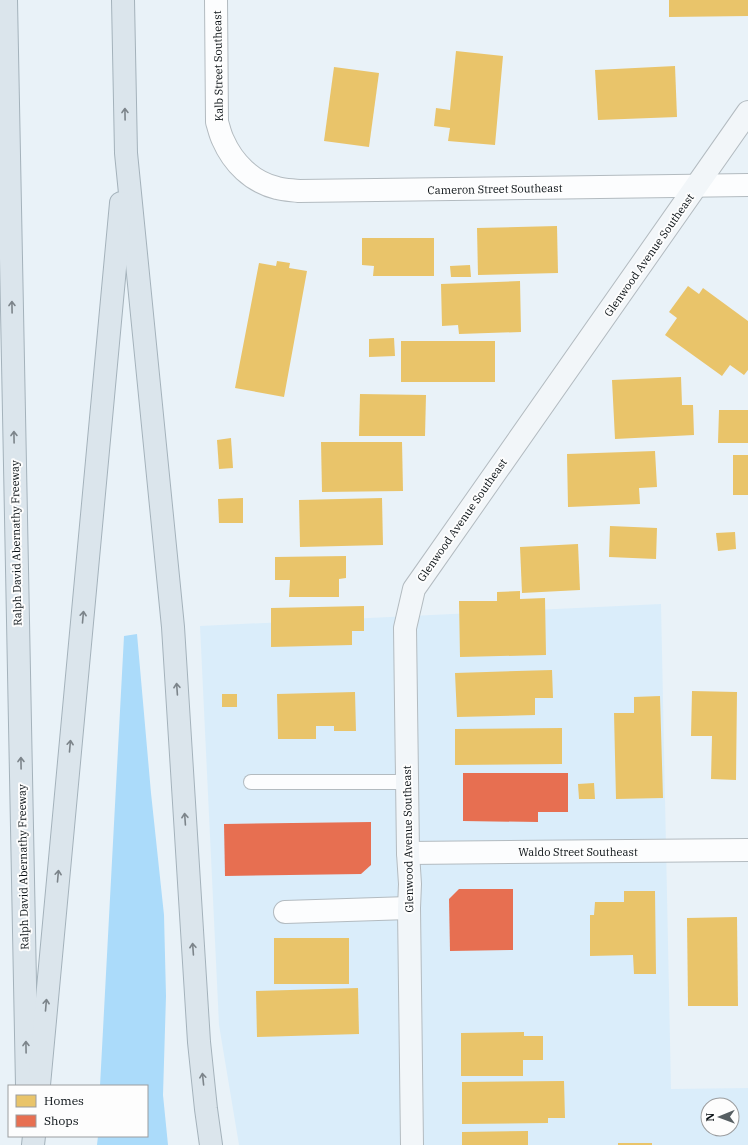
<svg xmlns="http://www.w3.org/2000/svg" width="748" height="1145" viewBox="0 0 748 1145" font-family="'IBM Plex Serif',serif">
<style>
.built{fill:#daedfa;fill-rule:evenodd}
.green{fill:#abdbfa}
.homes{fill:#e9c46a}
.shops{fill:#e76f51}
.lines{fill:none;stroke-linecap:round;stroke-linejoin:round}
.lane-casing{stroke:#b3bbc0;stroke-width:16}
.street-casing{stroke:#b3bbc0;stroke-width:24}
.secondary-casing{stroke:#b3bbc0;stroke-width:24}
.highway-casing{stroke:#a4b2bb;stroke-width:24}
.lane{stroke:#fcfdfe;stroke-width:14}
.street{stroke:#fcfdfe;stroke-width:22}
.secondary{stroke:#f2f6f9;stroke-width:22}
.highway{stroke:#dbe5ec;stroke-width:22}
.oneway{stroke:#7c848a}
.labels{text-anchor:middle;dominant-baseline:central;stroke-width:4;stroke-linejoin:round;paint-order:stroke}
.street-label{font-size:11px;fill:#070e12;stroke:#fdfdfd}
</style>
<rect width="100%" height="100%" fill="#e9f2f8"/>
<path class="built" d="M661,604L671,1089L748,1088V1145H239L219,1025L200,626ZM708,1105H732V1129H708Z"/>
<path class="green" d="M137,634L151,793L164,915L166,996L163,1095L168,1145H97L98,1136H147V1086H100L124,636Z"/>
<g class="homes">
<path d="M669,0H748V16L669,17Z"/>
<path d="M456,51L503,56L495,145L448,141L450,128L434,126L436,108L450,110Z"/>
<path d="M675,66L677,117L598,120L595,70Z"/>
<path d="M334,67L379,73L369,147L324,141Z"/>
<path d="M557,226L558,273L478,275L477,228Z"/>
<path d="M362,238H434V276H373L374,266L362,265Z"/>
<path d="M277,261L290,263L289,268L307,271L284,397L235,388L259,263L276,266Z"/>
<path d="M470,265L471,277H451L450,266Z"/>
<path d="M520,281L521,332L459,334L458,325L442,326L441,284Z"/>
<path d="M688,286L699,294L703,288L748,321V370L744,375L730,365L722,376L665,335L677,318L669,312Z"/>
<path d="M394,338L395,356L369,357V339Z"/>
<rect x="401" y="341" width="94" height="41"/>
<path d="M681,377L682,405H693L694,435L615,439L612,380Z"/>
<path d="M360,394L426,395L425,436H359Z"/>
<path d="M719,410H748V443H718Z"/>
<path d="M231,438L233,468L219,469L217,440Z"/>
<path d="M321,442H402L403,491L322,492Z"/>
<path d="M655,451L657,487L639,488L640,504L568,507L567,454Z"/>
<rect x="733" y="455" width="15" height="40"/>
<path d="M243,498V523H219L218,499Z"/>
<path d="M382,498L383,545L300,547L299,500Z"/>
<path d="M610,526L657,528L656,559L609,557Z"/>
<path d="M735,532L736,549L718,551L716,533Z"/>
<path d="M578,544L580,590L522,593L520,547Z"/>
<path d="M346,556V578L339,579V597H289L290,580H275V557Z"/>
<path d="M520,591V599L545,598L546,655L460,657L459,601H497V592Z"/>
<path d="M364,606V631H352V645L271,647V608Z"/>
<path d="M552,670L553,698H535V715L457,717L455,673Z"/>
<path d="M692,691L737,692L736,780L711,779L712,736H691Z"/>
<path d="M355,692L356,731H334V726H316V739H278L277,694Z"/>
<rect x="222" y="694" width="15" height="13"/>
<path d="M660,696L663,798L616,799L614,713H634V697Z"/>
<path d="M562,728V764L455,765V729Z"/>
<path d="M594,783L595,799H579L578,784Z"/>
<path d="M624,891H655L656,974H634L633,955L590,956V915H594L595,902H624Z"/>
<path d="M737,917L738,1006H688L687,918Z"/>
<rect x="274" y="938" width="75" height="46"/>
<path d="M358,988L359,1034L257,1037L256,991Z"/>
<path d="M524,1032V1036H543V1060H523V1076H461V1033Z"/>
<path d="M564,1081L565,1118H548V1123L462,1124V1082Z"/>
<path d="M528,1131V1145H462V1132Z"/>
<rect x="618" y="1143" width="34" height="2"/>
</g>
<g class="shops">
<path d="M463,773H568V812H538V822L463,821Z"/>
<path d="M371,822V865L361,874L225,876L224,824Z"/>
<path d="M459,889H513V950L450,951L449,899Z"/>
</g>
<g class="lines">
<g class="lane-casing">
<path id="lane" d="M251,782H408"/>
</g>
<g class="street-casing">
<g id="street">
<path d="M216,0L217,122C219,128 220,134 223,140C233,163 252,182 277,188C284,190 291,190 299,191L748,185"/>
<path d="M408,853L748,850"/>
<path d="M285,912L409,908"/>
</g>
</g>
<g class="secondary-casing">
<path id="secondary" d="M412,1145L409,908L410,884L408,853L405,628L414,589L748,112"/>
</g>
<g class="highway-casing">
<g id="highway">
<path d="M6,0L27,1086"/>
<path d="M123,0L126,153L173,627L199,1042L206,1109L211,1145"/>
<path d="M39,1085L121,203"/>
<path d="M33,1145L34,1136"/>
</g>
</g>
<use href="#lane" class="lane"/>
<use href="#street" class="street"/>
<use href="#secondary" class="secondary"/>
<use href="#highway" class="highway"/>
</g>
<defs><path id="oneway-shaft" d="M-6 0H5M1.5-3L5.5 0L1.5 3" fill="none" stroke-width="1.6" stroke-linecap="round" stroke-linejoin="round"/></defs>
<g class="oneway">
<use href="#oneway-shaft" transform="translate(125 114) rotate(-91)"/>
<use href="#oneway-shaft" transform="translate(12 307) rotate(-91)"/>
<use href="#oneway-shaft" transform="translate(14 437) rotate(-91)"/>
<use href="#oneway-shaft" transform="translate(83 617) rotate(-85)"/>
<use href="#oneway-shaft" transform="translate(177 689) rotate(-94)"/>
<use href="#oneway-shaft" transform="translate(70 746) rotate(-85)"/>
<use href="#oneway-shaft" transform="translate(21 763) rotate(-91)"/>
<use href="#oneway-shaft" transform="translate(185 819) rotate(-94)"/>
<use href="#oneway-shaft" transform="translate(58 876) rotate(-85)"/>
<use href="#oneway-shaft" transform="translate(193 949) rotate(-94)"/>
<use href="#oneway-shaft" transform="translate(46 1005) rotate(-85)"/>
<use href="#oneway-shaft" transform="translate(26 1047) rotate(-91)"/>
<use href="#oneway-shaft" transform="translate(203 1079) rotate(-96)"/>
</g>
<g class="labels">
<g class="street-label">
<text transform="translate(218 66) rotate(-91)">Kalb Street Southeast</text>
<text transform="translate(495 189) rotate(-1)">Cameron Street Southeast</text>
<text transform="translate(649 255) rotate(-55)">Glenwood Avenue Southeast</text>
<text transform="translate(462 520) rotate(-55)">Glenwood Avenue Southeast</text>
<text transform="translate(16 543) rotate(-91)">Ralph David Abernathy Freeway</text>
<text transform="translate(408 839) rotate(-91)">Glenwood Avenue Southeast</text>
<text x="578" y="852">Waldo Street Southeast</text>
<text transform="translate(23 867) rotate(-91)">Ralph David Abernathy Freeway</text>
</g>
</g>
<rect x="8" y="1085" width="140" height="52" fill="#fdfdfd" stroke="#9b9d9f"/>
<rect x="16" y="1095" width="20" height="12" fill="#e9c46a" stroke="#9b9d9f"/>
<text x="44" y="1105" font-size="12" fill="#070e12">Homes</text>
<rect x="16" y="1115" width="20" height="12" fill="#e76f51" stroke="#9b9d9f"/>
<text x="44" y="1125" font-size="12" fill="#070e12">Shops</text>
<g transform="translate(720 1117) rotate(269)"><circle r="19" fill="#fdfdfd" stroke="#9b9d9f"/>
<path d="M0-3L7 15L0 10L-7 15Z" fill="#565e62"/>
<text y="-6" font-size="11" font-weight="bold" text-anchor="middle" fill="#070e12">N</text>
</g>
</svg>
